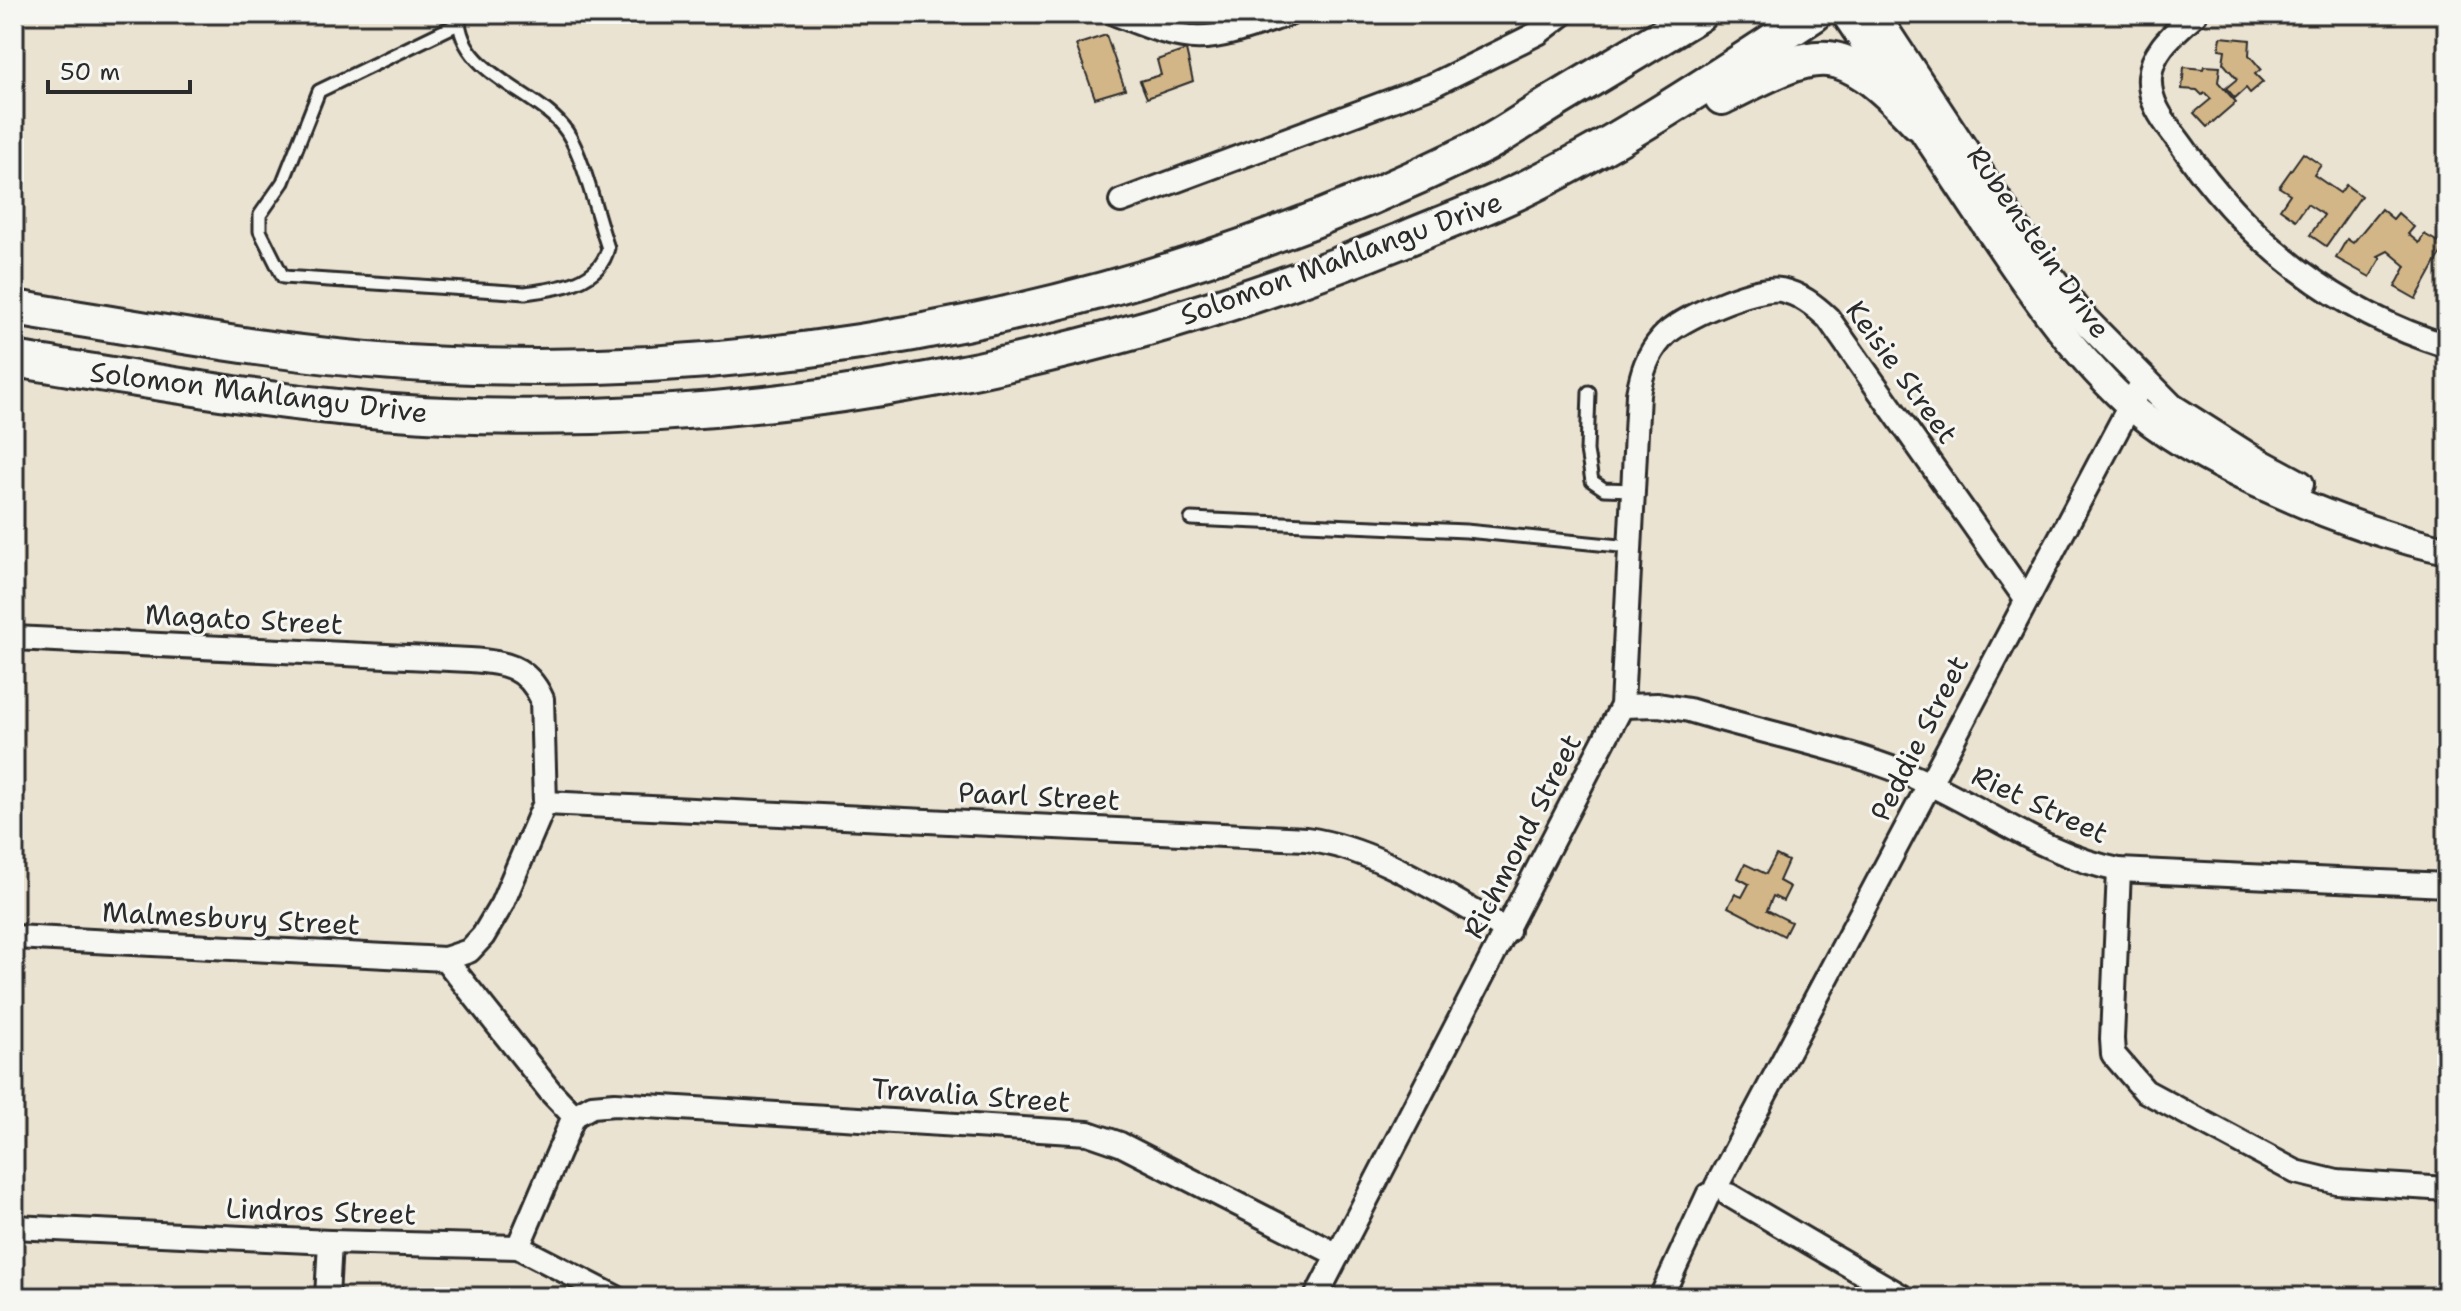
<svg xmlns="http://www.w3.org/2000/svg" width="2461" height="1311" viewBox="0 0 2461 1311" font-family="'Shantell Sans',sans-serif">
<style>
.building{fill:#d2b687;stroke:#2b2b2b;stroke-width:2}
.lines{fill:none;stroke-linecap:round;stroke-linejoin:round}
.service-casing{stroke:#2b2b2b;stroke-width:17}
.minor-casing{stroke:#2b2b2b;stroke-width:28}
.tertiary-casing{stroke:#2b2b2b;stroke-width:32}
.primary-casing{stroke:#2b2b2b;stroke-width:40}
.service{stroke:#f6f6f2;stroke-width:11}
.minor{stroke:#f6f6f2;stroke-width:22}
.tertiary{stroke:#f6f6f2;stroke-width:26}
.primary{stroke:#f6f6f2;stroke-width:34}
.labels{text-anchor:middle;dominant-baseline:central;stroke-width:6;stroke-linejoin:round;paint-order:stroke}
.street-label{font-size:28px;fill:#2b2b2b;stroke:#f6f6f2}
</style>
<rect width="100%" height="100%" fill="#ebe3d2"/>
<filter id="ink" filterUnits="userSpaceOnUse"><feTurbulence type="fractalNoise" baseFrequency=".0125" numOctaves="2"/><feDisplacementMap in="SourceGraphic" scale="16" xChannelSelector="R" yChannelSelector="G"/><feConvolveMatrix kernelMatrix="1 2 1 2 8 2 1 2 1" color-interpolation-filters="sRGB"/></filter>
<g filter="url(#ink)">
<g class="building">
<path d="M1212,14H1248L1249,16L1217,28Z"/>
<path d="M1106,35L1125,89L1095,98L1076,45Z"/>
<path d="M2221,37L2250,40L2249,55L2261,69L2255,74L2263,82L2250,93L2246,88L2235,98L2226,88L2237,79L2223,63L2225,50L2219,49Z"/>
<path d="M1186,50L1193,81L1147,98L1140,81L1161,75L1157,60Z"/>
<path d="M2204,66L2220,67L2218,82L2236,102L2207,127L2194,113L2211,99L2205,93L2202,95L2197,90L2182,89L2184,67L2203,69Z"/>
<path d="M2303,153L2321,165L2314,175L2340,193L2346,185L2361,196L2326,246L2310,235L2324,215L2307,204L2296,220L2280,209L2290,194L2279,187Z"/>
<path d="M2381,209L2393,219L2398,213L2414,227L2408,234L2419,243L2424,234L2445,246L2416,299L2395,287L2406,266L2388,251L2378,256L2381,258L2370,277L2336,258L2347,239L2353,243Z"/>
<path d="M1776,855L1788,861L1779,881L1790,887L1783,901L1773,896L1767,910L1791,922L1784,936L1728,907L1735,894L1742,897L1749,884L1738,878L1745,864L1766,874Z"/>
</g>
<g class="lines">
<g class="service-casing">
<g id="service">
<path d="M458,24L319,91L283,182L260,215V231L283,277L525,293C556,289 600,284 608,248C597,217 584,158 567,132C540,91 456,74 459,14"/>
<path d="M1589,392L1587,451L1592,481L1604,489L1633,490"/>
<path d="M1191,519L1466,531L1630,547"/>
</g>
</g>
<g class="minor-casing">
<g id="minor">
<path d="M1116,14C1200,48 1205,42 1289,14"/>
<path d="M2195,14C2176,32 2152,49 2150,77C2148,105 2168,126 2183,147C2248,242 2337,312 2447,346"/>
<path d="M1121,201L1433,85L1538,33L1563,14"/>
<path d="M14,638L470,660C504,662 527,666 542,699L545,803L502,904L483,936L469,951L445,959L14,937"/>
<path d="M1622,706L1658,705L1689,710C1761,732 1837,746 1907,774C1979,803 2041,855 2119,870L2447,885"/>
<path d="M545,803L1306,839C1380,849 1444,896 1508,931"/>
<path d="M2119,870L2112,1039L2113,1054L2145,1091L2296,1172L2337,1182L2447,1189"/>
<path d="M445,959L550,1091L574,1116L518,1247"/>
<path d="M574,1116L592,1106L615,1104L1088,1133L1120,1144L1338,1255"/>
<path d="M1716,1187L2143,381"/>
<path d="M1729,1195L1903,1297"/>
<path d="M14,1227L330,1242L518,1247L615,1297"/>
<path d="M327,1297L330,1242"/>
<path d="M1316,1297L1622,706L1638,394C1642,372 1647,355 1662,338C1679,318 1755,286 1781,290C1800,294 1814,305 1828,318L2025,598"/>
<path d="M1661,1297L1708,1195"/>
</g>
</g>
<g class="tertiary-casing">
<g id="tertiary">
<path d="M1845,14C1887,78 1930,142 1973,206C2019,275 2064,344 2125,401C2193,465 2355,532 2447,550"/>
<path d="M1875,14L2034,255L2079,314L2171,407L2248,456L2300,484"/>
</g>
</g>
<g class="primary-casing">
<g id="primary">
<path d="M1722,97C1821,47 1836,37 1918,122"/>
<path d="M14,308C150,330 288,357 426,364C789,383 1154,307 1480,147C1506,134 1530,116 1555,101C1603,72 1651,43 1699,14"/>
<path d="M14,359C157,382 301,409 446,415C773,429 1098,363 1400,241C1440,224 1483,209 1522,190C1625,140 1719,76 1814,14"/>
</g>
</g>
<use href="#service" class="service"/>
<use href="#minor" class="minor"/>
<use href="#tertiary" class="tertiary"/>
<use href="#primary" class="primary"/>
</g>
</g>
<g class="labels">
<g class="street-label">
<text transform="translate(2039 242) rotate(55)">Rubenstein Drive</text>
<text transform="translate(1341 258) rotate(-20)">Solomon Mahlangu Drive</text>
<text transform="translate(1902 372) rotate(54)">Keisie Street</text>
<text transform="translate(259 392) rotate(7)">Solomon Mahlangu Drive</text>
<text transform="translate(244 619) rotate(3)">Magato Street</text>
<text transform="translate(1919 738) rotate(-63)">Peddie Street</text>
<text transform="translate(1039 796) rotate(3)">Paarl Street</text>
<text transform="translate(2040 804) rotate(25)">Riet Street</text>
<text transform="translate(1522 836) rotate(-63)">Richmond Street</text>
<text transform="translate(231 918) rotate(3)">Malmesbury Street</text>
<text transform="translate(971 1095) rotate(4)">Travalia Street</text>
<text transform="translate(321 1211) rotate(2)">Lindros Street</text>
</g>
</g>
<rect width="2461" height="1311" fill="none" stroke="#f6f6f2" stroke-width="48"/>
<rect x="24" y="24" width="2413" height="1263" fill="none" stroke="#2b2b2b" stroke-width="3" filter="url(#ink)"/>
<path d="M48 80v12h142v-12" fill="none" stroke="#2b2b2b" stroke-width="4"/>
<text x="60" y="80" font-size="24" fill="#2b2b2b" stroke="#f6f6f2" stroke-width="6" paint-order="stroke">50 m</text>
</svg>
